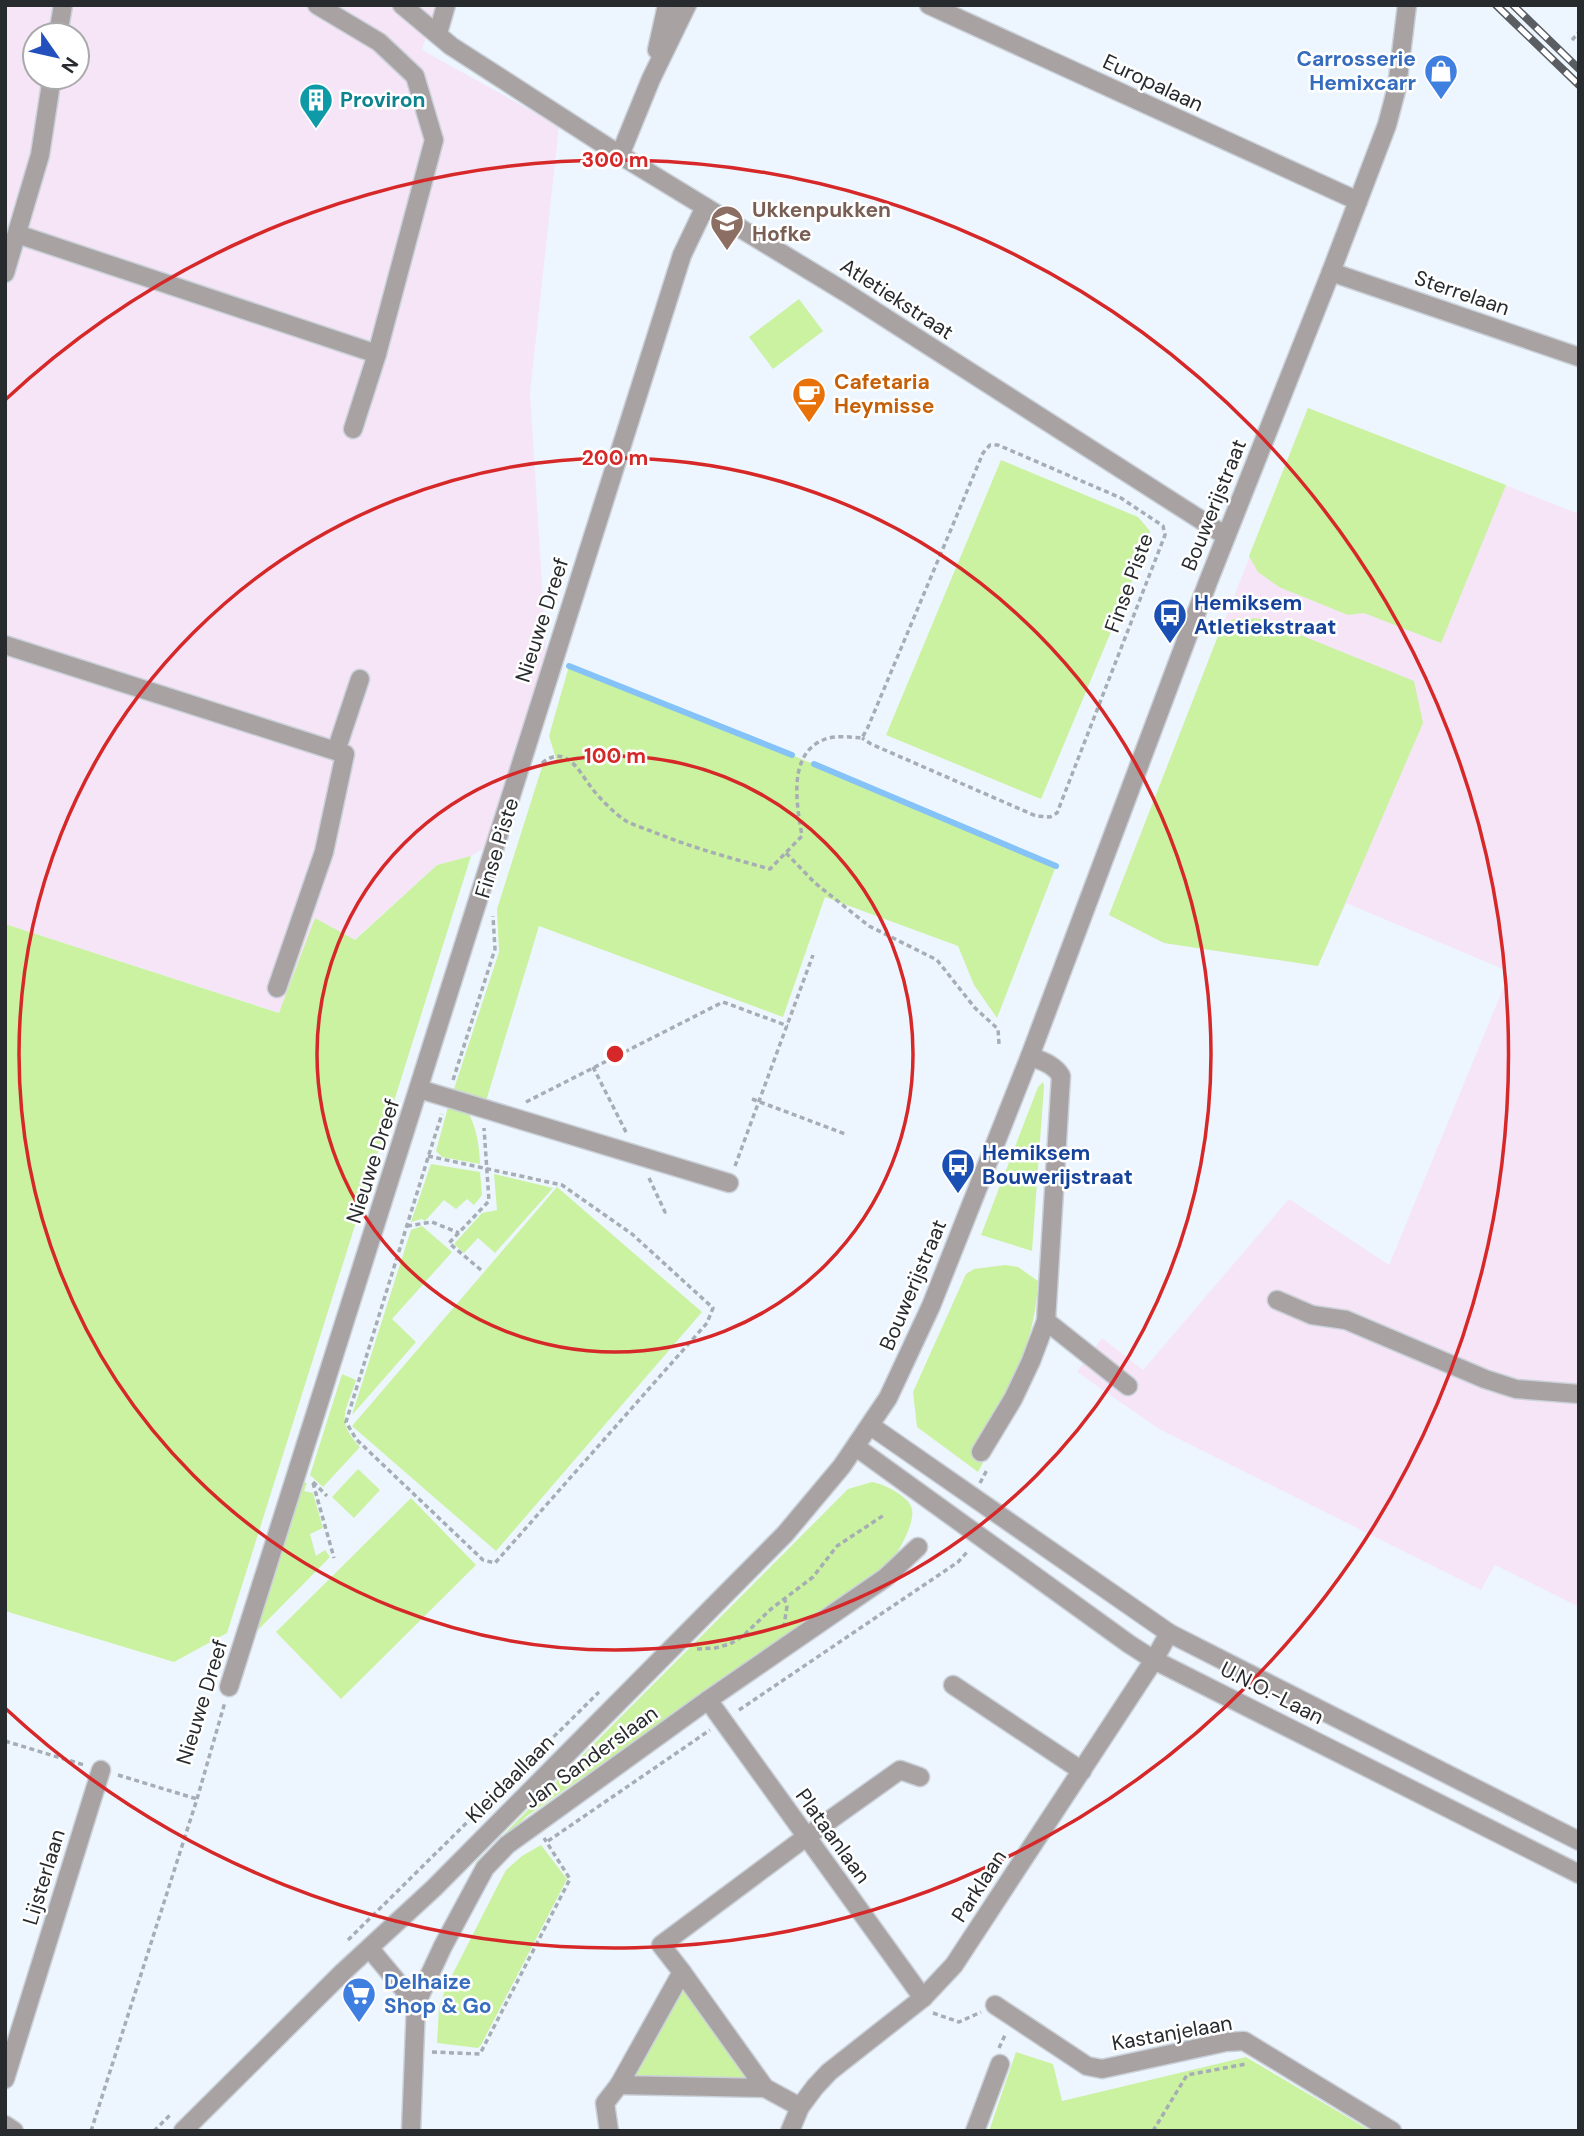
<svg xmlns="http://www.w3.org/2000/svg" width="1584" height="2136" viewBox="0 0 1584 2136" font-family="'DM Sans',sans-serif">
<style>
.industrial{fill:#f5e5f7;fill-rule:evenodd}
.green{fill:#caf2a0}
.lines{fill:none;stroke-linecap:round;stroke-linejoin:round}
.stream{stroke:#84c2f8;stroke-width:6}
.minor-casing{stroke:#cad1d9;stroke-width:21}
.path{stroke:#a6adb4;stroke-width:3.5;stroke-dasharray:5 3.5;stroke-linecap:butt}
.minor{stroke:#a8a2a3;stroke-width:18}
.rail-casing{stroke:#5a5e63;stroke-width:8}
.rail{stroke:#fff;stroke-width:5;stroke-dasharray:16;stroke-linecap:butt}
.ring{fill:none;stroke:#d62828;stroke-width:3.5}
.labels{text-anchor:middle;dominant-baseline:central;stroke-width:5;stroke-linejoin:round;paint-order:stroke}
.shop-label{font-size:21px;font-weight:bold;fill:#366cbe;stroke:#fff;text-anchor:end}
.street-label{font-size:21px;fill:#282b2e;stroke:#fff}
.culture-label{font-size:21px;font-weight:bold;fill:#0d838f;stroke:#fff;text-anchor:start}
.education-label{font-size:21px;font-weight:bold;fill:#785e54;stroke:#fff;text-anchor:start}
.food-label{font-size:21px;font-weight:bold;fill:#c56008;stroke:#fff;text-anchor:start}
.transit-label{font-size:21px;font-weight:bold;fill:#164399;stroke:#fff;text-anchor:start}
.centre{fill:#d62828;stroke:#fff;stroke-width:3.5}
.ring-label{font-size:21px;text-anchor:middle;font-weight:bold;fill:#d62828;stroke:#fff;stroke-width:5;stroke-linejoin:round;paint-order:stroke}
</style>
<rect width="100%" height="100%" fill="#edf6ff"/>
<g class="industrial">
<path d="M5,5H436L422,50L559,126L530,393L548,679L494,842L471,856L437,865L354,940L315,918L280,1013L5,924ZM35,35H77V77H35Z"/>
<path d="M1308,408L1579,514V1607L1495,1565L1481,1590L1159,1429L1077,1372L1102,1338L1143,1370L1289,1199L1389,1265L1510,972L1346,903L1318,966L1164,943L1109,915Z"/>
</g>
<g class="green">
<path d="M799,299L823,331L773,369L749,337Z"/>
<path d="M1308,408L1506,485L1441,643L1364,613L1348,615L1279,587L1258,572L1249,556Z"/>
<path d="M1001,460L1138,517L1150,531L1149,541L1041,799L886,735Z"/>
<path d="M1249,618L1261,619L1414,681L1423,723L1318,966L1164,943L1109,915L1223,623L1235,619Z"/>
<path d="M569,666L792,755L1056,866L997,1018L974,985L958,946L825,897L783,1017L539,926L486,1101L453,1092L499,952L497,909L542,767L557,762L549,736Z"/>
<path d="M471,856L227,1633L174,1662L5,1611V924L279,1013L315,918L355,940L437,865Z"/>
<path d="M1043,1082L1044,1086L1032,1251L981,1235L1038,1087Z"/>
<path d="M448,1107L468,1112C477,1129 479,1145 480,1164L442,1157L436,1151Z"/>
<path d="M431,1164L480,1172L482,1195L474,1205L467,1199L456,1209L444,1200L425,1221L422,1219L411,1222Z"/>
<path d="M494,1174L553,1188L495,1253L478,1238L464,1253L454,1244L482,1213L497,1210Z"/>
<path d="M557,1187L702,1312L496,1551L352,1426Z"/>
<path d="M422,1226L452,1252L392,1319L416,1342L352,1415L411,1230Z"/>
<path d="M1005,1265L1018,1267L1038,1281C1035,1349 1005,1399 975,1457L983,1463L978,1472L917,1427L913,1392L966,1274L974,1269Z"/>
<path d="M342,1374L356,1380C346,1412 335,1420 360,1447L323,1487L310,1475Z"/>
<path d="M358,1469L380,1490L354,1518L332,1497Z"/>
<path d="M302,1482L307,1483L304,1491L313,1493L323,1528L310,1534L316,1556L325,1550L330,1557L256,1632Z"/>
<path d="M872,1482C884,1484 909,1496 912,1509C915,1524 898,1553 889,1564L527,1816L472,1866L848,1489Z"/>
<path d="M411,1498L476,1565L341,1699L276,1632Z"/>
<path d="M541,1845L567,1879L481,2045L478,2048L437,2043L439,2008L446,1987L497,1887L506,1870L522,1856Z"/>
<path d="M685,1984L752,2080L634,2075Z"/>
<path d="M1016,2052L1053,2064L1062,2101L1246,2057L1371,2131H989Z"/>
</g>
<g class="lines">
<g class="stream">
<path d="M569,666L792,755"/>
<path d="M814,764L1056,866"/>
</g>
<g class="minor-casing">
<g id="minor">
<path d="M402,5L451,46L620,155L845,292L1226,536"/>
<path d="M929,5L1358,201"/>
<path d="M438,33L446,5"/>
<path d="M58,35L63,5"/>
<path d="M657,50L667,5"/>
<path d="M620,155L651,79L687,5"/>
<path d="M17,234L377,354L434,140L415,76L379,42L317,5"/>
<path d="M1331,272L1579,357"/>
<path d="M5,273L40,155L52,77"/>
<path d="M353,429L377,354"/>
<path d="M5,645L345,754L324,852L277,988"/>
<path d="M336,751L360,679"/>
<path d="M419,1089L729,1183"/>
<path d="M1277,1300L1312,1315L1346,1320L1485,1379L1516,1389L1579,1394"/>
<path d="M1046,1321L1128,1386"/>
<path d="M871,1426L1169,1633L1579,1841"/>
<path d="M856,1447L1129,1644L1154,1660L1579,1874"/>
<path d="M981,1452L1013,1399L1031,1361L1046,1321L1061,1076C1055,1065 1042,1061 1030,1056"/>
<path d="M953,1685L1082,1771"/>
<path d="M229,1687L682,255L705,207"/>
<path d="M708,1700L923,1998"/>
<path d="M370,1949L416,2004"/>
<path d="M682,1972L765,2088L800,2107"/>
<path d="M995,2005L1087,2066L1102,2069L1226,2042L1244,2041L1392,2131"/>
<path d="M5,2079L101,1770"/>
<path d="M765,2088L619,2085L682,1972L661,1945L806,1837L900,1770L920,1777"/>
<path d="M5,2125L14,2131"/>
<path d="M183,2131L343,1972L434,1888L785,1534L842,1466L888,1398L931,1306L1030,1056L1208,582L1331,272L1387,125L1397,87L1407,5"/>
<path d="M411,2131L416,2004L443,1946L485,1868L507,1845L708,1700L885,1578L918,1547"/>
<path d="M609,2131L605,2103L619,2085"/>
<path d="M790,2131L800,2107L815,2087L829,2072L923,1998L954,1965L1154,1660L1169,1633"/>
<path d="M975,2131L1000,2064"/>
</g>
</g>
<g class="path">
<path d="M1572,40L1579,32"/>
<path d="M542,763C567,743 579,772 591,787C600,799 614,813 626,821C634,825 643,828 651,831C690,847 730,858 770,869L802,836C797,806 787,755 823,740C834,735 850,737 862,738L868,727L983,453L990,445H998L1121,498L1163,526L1165,535L1057,813L1050,817L1036,816L871,744L862,738"/>
<path d="M786,853L815,883L869,926L937,960L975,1008L998,1029L999,1044"/>
<path d="M593,1067L627,1134"/>
<path d="M453,1080L495,949L493,916"/>
<path d="M752,1099L845,1134"/>
<path d="M526,1102L723,1002L788,1026"/>
<path d="M428,1156L562,1185L632,1234L713,1308L707,1323L495,1563L483,1560L356,1439L346,1422L430,1151L442,1114"/>
<path d="M735,1166L813,955"/>
<path d="M649,1178L665,1212L669,1211"/>
<path d="M407,1226L432,1222L459,1233"/>
<path d="M481,1270L449,1243L489,1201L484,1128"/>
<path d="M313,1482L327,1496"/>
<path d="M313,1483L334,1558"/>
<path d="M980,1483L988,1468"/>
<path d="M784,1598L787,1606L784,1626"/>
<path d="M697,1649L715,1648L730,1644L743,1636L771,1609L813,1577L837,1546L884,1515"/>
<path d="M739,1710L958,1562L968,1551"/>
<path d="M5,1741L84,1765"/>
<path d="M118,1775L197,1799"/>
<path d="M548,1841L710,1730"/>
<path d="M348,1940L599,1692"/>
<path d="M933,2013L959,2022L981,2012"/>
<path d="M999,2048L1006,2033"/>
<path d="M432,2052L480,2054L570,1879L544,1838"/>
<path d="M91,2131L197,1799L225,1702"/>
<path d="M154,2131L170,2115"/>
<path d="M1153,2131L1187,2075L1246,2064"/>
</g>
<use href="#minor" class="minor"/>
<g class="rail-casing">
<g id="rail">
<path d="M1496,5L1579,85"/>
<path d="M1513,5L1579,69"/>
</g>
</g>
<use href="#rail" class="rail"/>
</g>
<g class="ring">
<circle cx="615" cy="1054" r="298"/>
<circle cx="615" cy="1054" r="596"/>
<path d="M5 400A894 894 0 1 1 5 1708"/>
</g>
<defs>
<g id="shop-pin" transform="scale(1.75)"><path d="M0 17L-7.5 6A9.5 9.5 0 1 1 7.5 6Z" fill="#3f7fe0" stroke="#fff"/><path d="M-5-2.5h2.3a2.7 3.5 0 0 1 5.4 0H5L5.5 6h-11ZM-1.5-2.5h3a1.5 2.3 0 0 0-3 0Z" fill="#fff"/></g>
<g id="building-pin" transform="scale(1.75)"><path d="M0 17L-7.5 6A9.5 9.5 0 1 1 7.5 6Z" fill="#0f9aa8" stroke="#fff"/><path d="M-4-6H4V6H1V3H-1V6H-4ZM-2.5-4.3h1.7v1.8h-1.7ZM.8-4.3h1.7v1.8H.8ZM-2.5-1h1.7V.8h-1.7ZM.8-1h1.7V.8H.8Z" fill="#fff"/></g>
<g id="school-pin" transform="scale(1.75)"><path d="M0 17L-7.5 6A9.5 9.5 0 1 1 7.5 6Z" fill="#8d6e63" stroke="#fff"/><path d="M0-5L7-2L0 1L-7-2ZM-4 1L0 2.5L4 1V4Q0 6-4 4Z" fill="#fff"/></g>
<g id="cafe-pin" transform="scale(1.75)"><path d="M0 17L-7.5 6A9.5 9.5 0 1 1 7.5 6Z" fill="#e8710a" stroke="#fff"/><path d="M-5.5-4.5H6V0H3Q3 3.5 0 3.5H-2.5Q-5.5 3.5-5.5 0ZM3-3.2v2h1.7v-2ZM-6 4.5H4V6H-6Z" fill="#fff"/></g>
<g id="bus-pin" transform="scale(1.75)"><path d="M0 17L-7.5 6A9.5 9.5 0 1 1 7.5 6Z" fill="#1a4fb4" stroke="#fff"/><path d="M-5-6H5V4H4V6H2V4H-2V6H-4V4H-5ZM-3.5-4V0h7V-4ZM-3.5 1.2v1.5H-2V1.2ZM2 1.2v1.5H3.5V1.2Z" fill="#fff"/></g>
<g id="supermarket-pin" transform="scale(1.75)"><path d="M0 17L-7.5 6A9.5 9.5 0 1 1 7.5 6Z" fill="#3f7fe0" stroke="#fff"/><path d="M-6-5.5h2.5l.6 2H6L4.5 2H-2.5L-4.4-4H-6ZM-1.5 3.2a1.3 1.3 0 1 0 .1 0ZM3 3.2a1.3 1.3 0 1 0 .1 0Z" fill="#fff"/></g>
</defs>
<g fill-rule="evenodd">
<use href="#shop-pin" x="1441" y="71"/>
<use href="#building-pin" x="316" y="100"/>
<use href="#school-pin" x="727" y="222"/>
<use href="#cafe-pin" x="809" y="394"/>
<use href="#bus-pin" x="1170" y="615"/>
<use href="#bus-pin" x="958" y="1165"/>
<use href="#supermarket-pin" x="359" y="1994"/>
</g>
<g class="labels">
<g class="shop-label">
<text x="1416" y="59">Carrosserie<tspan x="1416" dy="24">Hemixcarr</tspan></text>
<text x="384" y="1982" text-anchor="start">Delhaize<tspan x="384" dy="24">Shop &amp; Go</tspan></text>
</g>
<g class="street-label">
<text transform="translate(1153 83) rotate(25)">Europalaan</text>
<text transform="translate(1462 293) rotate(19)">Sterrelaan</text>
<text transform="translate(897 299) rotate(33)">Atletiekstraat</text>
<text transform="translate(1214 505) rotate(-68)">Bouwerijstraat</text>
<text transform="translate(1129 583) rotate(-70)">Finse Piste</text>
<text transform="translate(542 620) rotate(-72)">Nieuwe Dreef</text>
<text transform="translate(497 848) rotate(-73)">Finse Piste</text>
<text transform="translate(373 1161) rotate(-72)">Nieuwe Dreef</text>
<text transform="translate(913 1285) rotate(-67)">Bouwerijstraat</text>
<text transform="translate(1272 1693) rotate(27)">U.N.O.-Laan</text>
<text transform="translate(202 1702) rotate(-73)">Nieuwe Dreef</text>
<text transform="translate(591 1757) rotate(-36)">Jan Sanderslaan</text>
<text transform="translate(510 1779) rotate(-45)">Kleidaallaan</text>
<text transform="translate(833 1836) rotate(54)">Plataanlaan</text>
<text transform="translate(44 1877) rotate(-73)">Lijsterlaan</text>
<text transform="translate(979 1886) rotate(-57)">Parklaan</text>
<text transform="translate(1172 2033) rotate(-10)">Kastanjelaan</text>
</g>
<g class="culture-label">
<text x="340" y="100">Proviron</text>
</g>
<g class="education-label">
<text x="752" y="210">Ukkenpukken<tspan x="752" dy="24">Hofke</tspan></text>
</g>
<g class="food-label">
<text x="834" y="382">Cafetaria<tspan x="834" dy="24">Heymisse</tspan></text>
</g>
<g class="transit-label">
<text x="1194" y="603">Hemiksem<tspan x="1194" dy="24">Atletiekstraat</tspan></text>
<text x="982" y="1153">Hemiksem<tspan x="982" dy="24">Bouwerijstraat</tspan></text>
</g>
</g>
<circle cx="615" cy="1054" r="10" class="centre"/>
<g class="ring-label">
<text x="615" y="167">300 m</text>
<text x="615" y="465">200 m</text>
<text x="615" y="763">100 m</text>
</g>
<rect width="1584" height="2136" fill="none" stroke="#282b2e" stroke-width="14"/>
<g transform="translate(56 56) rotate(124)"><circle r="33" fill="#ffffff" stroke="#a9aaab" stroke-width="2"/>
<path d="M0-5L12 26L0 18L-12 26Z" fill="#2350bd"/>
<text y="-10" font-size="19" font-weight="bold" text-anchor="middle" fill="#282b2e">N</text>
</g>
</svg>
